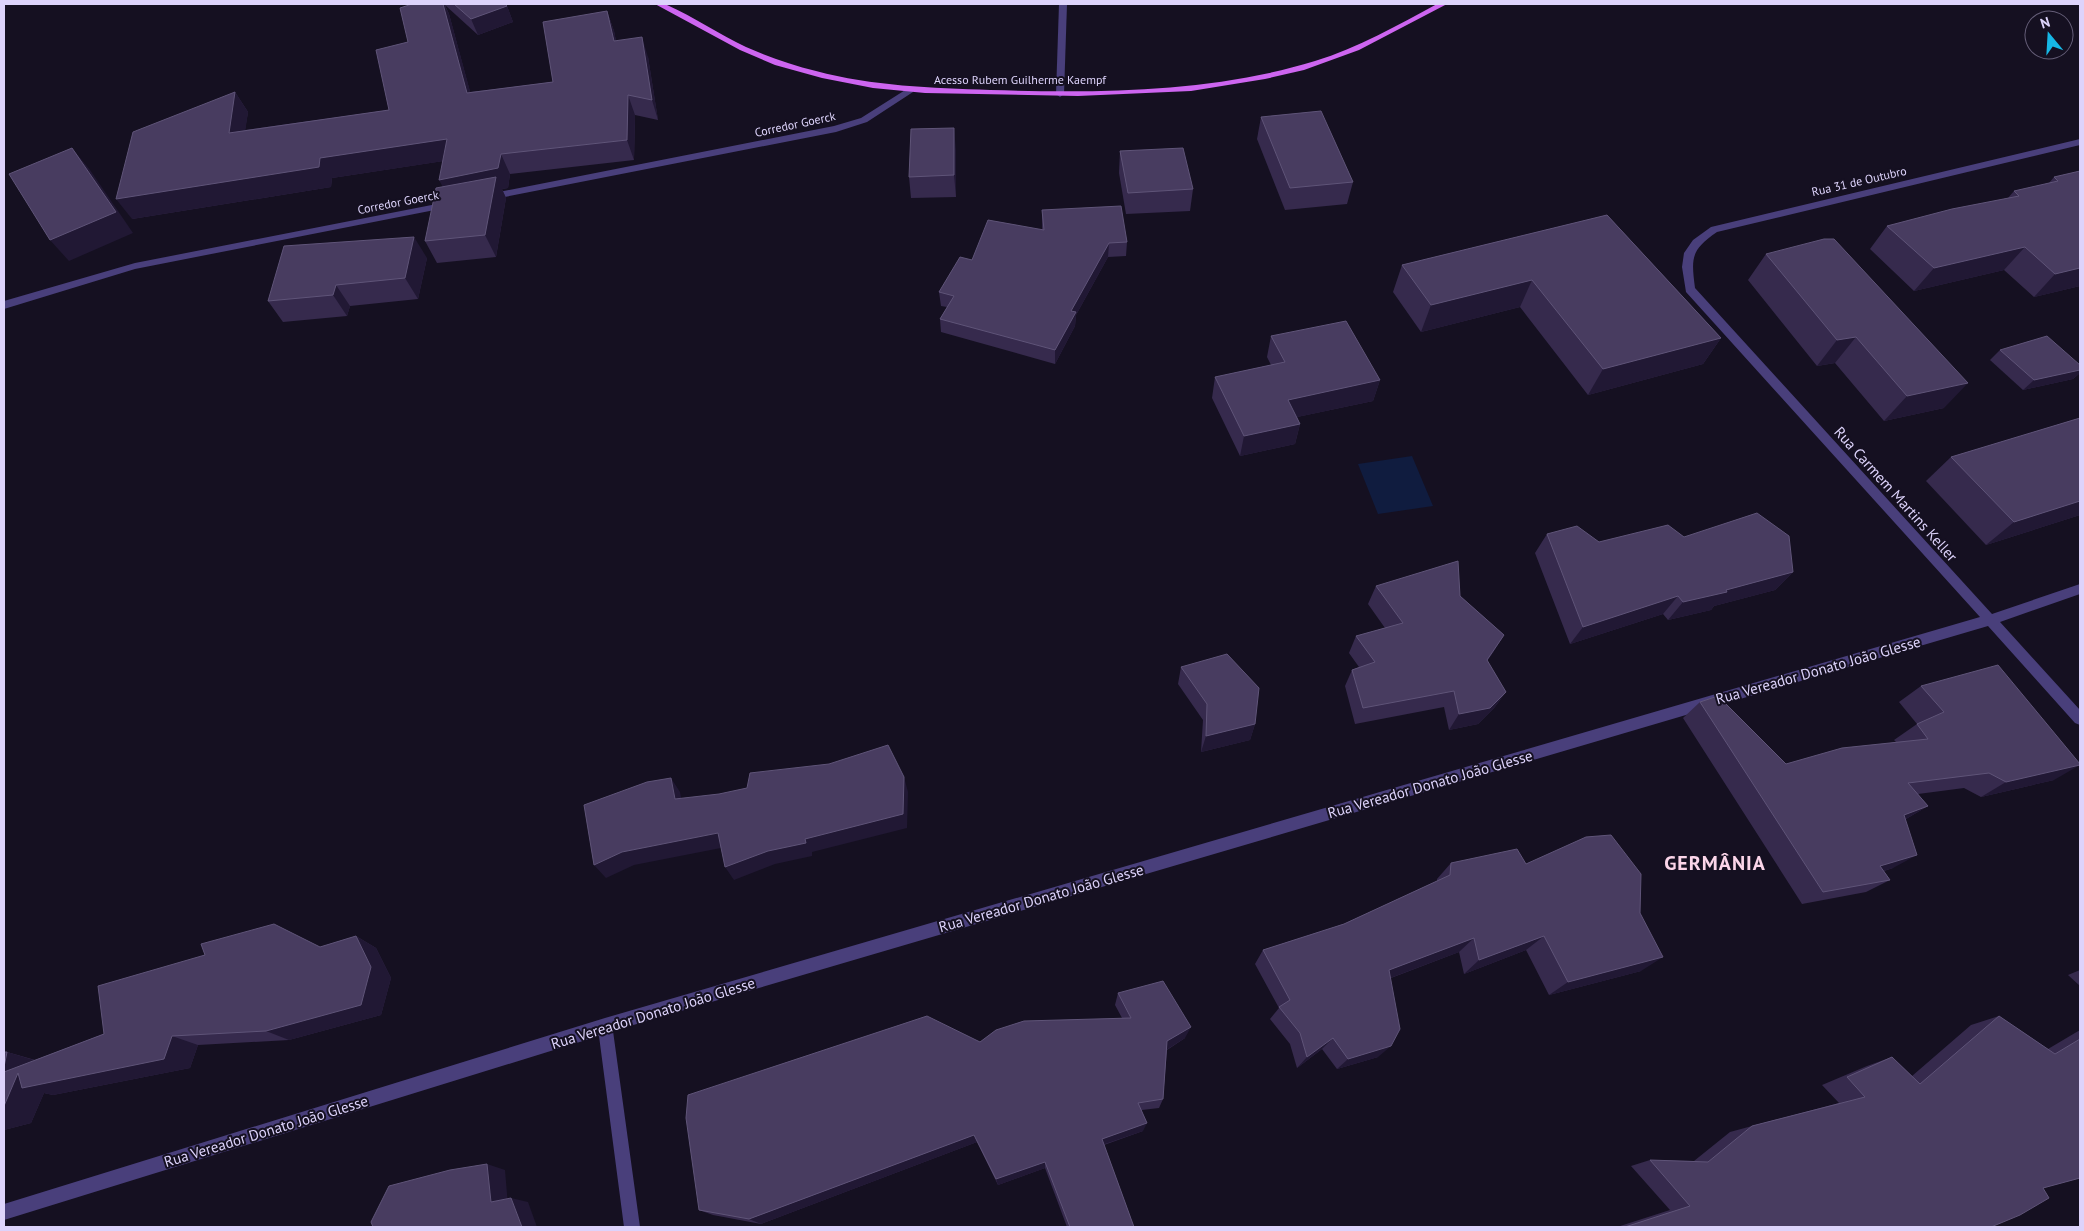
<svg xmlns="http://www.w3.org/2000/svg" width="2084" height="1231" viewBox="0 0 2084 1231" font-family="'PT Sans',sans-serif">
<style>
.water{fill:#101c3f}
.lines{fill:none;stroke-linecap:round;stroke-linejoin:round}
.minor{fill:#493f7b;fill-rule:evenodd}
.major{fill:#cd65f0;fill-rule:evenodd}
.wall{fill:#362a4d}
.shaded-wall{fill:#211834}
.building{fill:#483c60;stroke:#5f5478}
.labels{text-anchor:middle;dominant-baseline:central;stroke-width:4;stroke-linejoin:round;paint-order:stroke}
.far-street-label{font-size:12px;fill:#ddd3fb;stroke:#151021}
.street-label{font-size:15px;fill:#ddd3fb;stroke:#151021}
.district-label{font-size:20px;font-weight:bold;letter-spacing:1px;fill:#fbd5e9;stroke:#151021}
</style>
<rect width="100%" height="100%" fill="#151021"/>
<path class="water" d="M1412,456L1433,506L1378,514L1358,464Z"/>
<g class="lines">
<g class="minor">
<path d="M1059,4H1067L1064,94L1060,97L1056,94Z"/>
<path d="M910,87L913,88V92L867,122L836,132L489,200L484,197L489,194L834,126L861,118Z"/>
<path d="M2080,139V145L1717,232C1691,250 1691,257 1695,288L1992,614L2080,584V594L2000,622L2080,710V725L2075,723L1988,626L613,1031L640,1227H624L599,1036L4,1220V1204L605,1018L1980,617L1686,292L1682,267L1684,253L1693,240L1711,227Z"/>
<path d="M447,202L452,205L450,207L135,269L4,309V301L135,263Z"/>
</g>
<path class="major" d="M655,4C659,4 663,3 667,5C694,17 719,34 746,47C769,57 792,65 816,71C872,86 932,88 990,90C1098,93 1211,93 1315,61C1358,48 1398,25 1437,4H1447L1359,50L1304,70L1265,79L1191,91L1078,96L925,93L873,88L822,78L775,65L740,50Z"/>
</g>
<g class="wall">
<path d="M412,4H505L507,6L513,22L478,35L445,5L449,14L470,92L553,82L607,11L614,31L616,41L648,57L658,120L635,115L634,160L510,174L508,188L502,189L506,198L496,257L437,263L425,241L443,187V161L332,178L331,187L132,219L235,92L248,112L245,130L389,110L408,42Z"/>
<path d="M1261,117L1353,182L1347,204L1285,210L1257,139Z"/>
<path d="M956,150V197L911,198L909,177Z"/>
<path d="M1120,151L1193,189L1190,211L1126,214L1119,173Z"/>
<path d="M2080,171V286L2034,297L2004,270L1914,291L1870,249L1887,226L2008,198L2014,191L2049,183L2054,177Z"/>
<path d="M1042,210L1127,242L1126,256L1108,257L1076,315L1075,326L1055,364L941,332L940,319L947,307L941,306L939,292L972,260L1042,229Z"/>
<path d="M1607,215L1721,338L1703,364L1588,395L1520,307L1421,332L1393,292L1402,265Z"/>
<path d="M1766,254L1944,408L1884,421L1835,363L1817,366L1748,280Z"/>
<path d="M427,258L418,299L350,306L347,316L283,322L268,301Z"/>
<path d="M1271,336L1380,380L1373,401L1297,417L1300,424L1295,444L1240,456L1212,398L1215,377L1271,365L1267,357Z"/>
<path d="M2000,350L2080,365V373L2073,379L2023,390L1990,360Z"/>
<path d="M2080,418V515L1986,545L1926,481L1951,457Z"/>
<path d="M1547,534L1599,542L1684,537L1793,572L1775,590L1714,606L1711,610L1668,620L1663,614L1570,644L1535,553Z"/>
<path d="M1376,586L1460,596L1504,635L1487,661L1506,692L1494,708L1478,724L1449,730L1444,707L1355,724L1345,686L1352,670L1359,667L1349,653L1356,636L1385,628L1368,604Z"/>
<path d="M1181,667L1255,724L1250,740L1201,752L1203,720L1178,684Z"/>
<path d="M1921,686L2054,780L1981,797L1964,788L1918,794L1928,806L1906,819L1893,868L1884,871L1890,880L1866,892L1802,904L1683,718L1700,702L1786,764L1896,742L1894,740L1917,724L1899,702Z"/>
<path d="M1451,863L1526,864L1640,913L1641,971L1549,995L1526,950L1464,974L1459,952L1391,978L1378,1057L1337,1069L1322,1049L1297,1068L1290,1044L1270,1019L1279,1008L1255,964L1263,950L1344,924L1437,881V879Z"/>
<path d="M356,936L376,948L391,978L381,1015L289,1040L198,1045L190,1068L53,1095L44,1093L31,1123L4,1130V1052H7L35,1060L104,1034L320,947Z"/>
<path d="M2080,970V986L2068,975Z"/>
<path d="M1118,993L1185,1038L1167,1050L1163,1099L1159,1108L1142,1110L1143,1131L1104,1145L1134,1227H1067L1045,1168L998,1185L977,1142L761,1224L713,1215L699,1210L980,1042L1122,1018L1115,1005Z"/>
<path d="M1999,1016L2048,1049L2080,1030V1178L2043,1188L1991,1227H1617L1670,1210L1631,1166L1650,1160L1694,1161L1730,1132L1752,1126L1839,1103L1822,1085L1867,1066L1892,1057L1912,1076L1971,1025Z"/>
</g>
<g class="shaded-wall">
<path d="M443,4H444L449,14L476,113L467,93Z"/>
<path d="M507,6L513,22L478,35L471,19Z"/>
<path d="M607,11L614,31L620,61L614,41Z"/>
<path d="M642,37L648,57L658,120L652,100Z"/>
<path d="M235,92L248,112L242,153L229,133Z"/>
<path d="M628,95L635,115L634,160L627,140Z"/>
<path d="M954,128L956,150V197L954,175Z"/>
<path d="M447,139L457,159L332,178L331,187L132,219L116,199L320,158Z"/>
<path d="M72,148L90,170L133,233L69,261L50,240Z"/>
<path d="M501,154L510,174L508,188L502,189L506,198L496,257L485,235L449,199L439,180Z"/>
<path d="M414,237L427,258L418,299L405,278Z"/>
<path d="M1109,243L1108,257L1076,315L1075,326L1055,364V350L1071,311Z"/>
<path d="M2025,247L2004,270L1914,291L1934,268Z"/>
<path d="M2080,268V286L2034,297L2055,274Z"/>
<path d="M1532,280L1520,307L1421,332L1431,305Z"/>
<path d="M336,285L350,306L347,316L333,295Z"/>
<path d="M1856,337L1835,363L1817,366L1837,340Z"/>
<path d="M1721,338L1703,364L1588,395L1603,369Z"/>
<path d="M2080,370V373L2073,379L2023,390L2034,380Z"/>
<path d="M1380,380L1373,401L1283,420L1288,400Z"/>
<path d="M1968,383L1944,408L1884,421L1907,396Z"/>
<path d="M1300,424L1295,444L1240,456L1244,436Z"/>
<path d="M2080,501V515L1986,545L2014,522Z"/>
<path d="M1793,572L1775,590L1714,606L1711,610L1668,620L1683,602Z"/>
<path d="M1678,596L1663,614L1570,644L1583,627Z"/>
<path d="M1504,635L1493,653L1476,677L1487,660Z"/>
<path d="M1506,692L1494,708L1478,724L1449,730L1459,714Z"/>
<path d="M1255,724L1250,740L1201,752L1206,736Z"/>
<path d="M2080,765L2054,780L1981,797L2006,782Z"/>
<path d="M904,777L908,792L907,828L812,852V856L775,864L734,880L725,867L768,851L805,839Z"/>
<path d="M671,778L680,792L684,814L675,799Z"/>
<path d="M1928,806L1904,820V815Z"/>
<path d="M718,833L726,847L634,865L606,878L594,865L622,852Z"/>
<path d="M1917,855L1893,868L1857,879L1880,866Z"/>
<path d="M356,936L376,948L391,978L381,1015L289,1040L266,1031Z"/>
<path d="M1544,936L1526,950L1464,974L1479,960Z"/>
<path d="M1474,938L1459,952L1377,983L1389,970Z"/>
<path d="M1663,957L1641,971L1549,995L1568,982Z"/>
<path d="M1191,1027L1185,1038L1163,1052L1167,1041Z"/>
<path d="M172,1036L198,1045L190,1068L53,1095L44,1093L31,1123L4,1130V1067L7,1052L37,1061Z"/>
<path d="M1333,1038L1322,1049L1297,1068L1307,1057Z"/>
<path d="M1391,1046L1378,1057L1337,1069L1348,1059Z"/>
<path d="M1147,1123L1143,1131L1099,1146L1102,1139Z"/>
<path d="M974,1135L977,1142L761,1224L749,1219Z"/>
<path d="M1045,1162V1168L998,1185L996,1179Z"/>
<path d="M487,1164L505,1170L508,1206L491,1202Z"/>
<path d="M511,1198L528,1202L537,1227H522Z"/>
</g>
<g class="building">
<path d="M412,4H443L467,93L553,82L543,22L607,11L614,41L642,37L652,100L628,95L627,140L501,154L498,168L439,180L447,139L320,158L319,167L116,199L133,132L235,92L229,133L389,110L376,50L408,42L400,8Z"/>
<path d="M454,4H505L507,6L471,19Z"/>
<path d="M1321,111L1353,182L1290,188L1261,117Z"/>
<path d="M954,128V175L909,177L911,129Z"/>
<path d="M72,148L116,212L50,240L9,174Z"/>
<path d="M1183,148L1193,189L1128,193L1120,151Z"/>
<path d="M2080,171V268L2055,274L2025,247L1934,268L1887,226L1952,209L2019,196L2014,191L2058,181L2054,177Z"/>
<path d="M496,177L485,235L425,241L436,188Z"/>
<path d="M1121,206L1127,242L1109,243L1071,311L1076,312L1055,350L940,319L954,296L939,292L960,257L972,260L988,220L1044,230L1042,210Z"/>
<path d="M1607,215L1721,338L1603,369L1532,280L1431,305L1402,265Z"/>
<path d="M414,237L405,278L336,285L333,295L268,301L284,246Z"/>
<path d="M1824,239H1834L1968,383L1907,396L1856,337L1837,340L1766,254Z"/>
<path d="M1346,321L1380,380L1288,400L1300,424L1244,436L1215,377L1285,362L1271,336Z"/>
<path d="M2047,336L2080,365V370L2034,380L2000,350Z"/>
<path d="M2080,418V501L2014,522L1951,457Z"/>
<path d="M1757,513L1789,536L1793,572L1726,590L1727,592L1683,602L1678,596L1583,627L1547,534L1577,526L1599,542L1668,525L1684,537Z"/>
<path d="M1458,561L1460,596L1504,635L1487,660L1506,692L1490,708L1459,714L1454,691L1363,708L1352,670L1375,662L1356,636L1403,623L1376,586Z"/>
<path d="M1227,654L1259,688L1255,724L1206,736L1207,704L1181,667Z"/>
<path d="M1998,665L2080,764V765L2006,782L1989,773L1908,783L1928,806L1904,815L1917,855L1880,866L1890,880L1823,892L1700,702L1718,696L1786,764L1842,748L1928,739L1917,724L1944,712L1921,686Z"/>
<path d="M888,745L904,777L903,814L805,839L806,843L768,851L725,867L718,833L622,852L594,865L584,805L647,782L671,778L675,799L719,794L747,788L750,773L829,764Z"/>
<path d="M1611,835L1641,874L1640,913L1663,957L1568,982L1544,936L1479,960L1474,938L1389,970L1400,1029L1391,1046L1348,1059L1333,1038L1307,1057L1300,1033L1279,1007L1290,1000L1263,950L1344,924L1450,875L1451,863L1517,849L1526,864L1586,837Z"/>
<path d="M274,924L320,947L356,936L371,967L361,1005L266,1031L172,1036L164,1059L22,1088L18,1073L4,1106V1072L104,1034L98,986L205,955L201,944Z"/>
<path d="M1163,981L1191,1027L1167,1041L1163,1099L1138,1103L1147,1123L1102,1139L1134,1227H1070L1045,1162L996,1179L974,1135L749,1219L699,1210L686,1118L688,1095L927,1016L980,1042L996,1030L1024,1021L1131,1018L1118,993Z"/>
<path d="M1999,1016L2055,1054L2080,1039V1178L2043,1188L2049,1198L2020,1215L1991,1227H1625L1690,1206L1650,1160L1708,1162L1752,1126L1865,1097L1847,1077L1892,1057L1920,1084Z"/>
<path d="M4,1052H7L4,1067Z"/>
<path d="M487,1164L491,1202L511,1198L522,1227H373L371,1222L389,1186L450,1170Z"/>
</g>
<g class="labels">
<g class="far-street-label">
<text x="1020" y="79">Acesso Rubem Guilherme Kaempf</text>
<text transform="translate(795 124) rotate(-12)">Corredor Goerck</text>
<text transform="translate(1859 181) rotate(-13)">Rua 31 de Outubro</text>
<text transform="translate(398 202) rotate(-11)">Corredor Goerck</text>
</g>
<g class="street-label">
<text transform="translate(1896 494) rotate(48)">Rua Carmem Martins Keller</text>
<text transform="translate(1818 670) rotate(-16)">Rua Vereador Donato João Glesse</text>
<text transform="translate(1430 784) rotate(-16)">Rua Vereador Donato João Glesse</text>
<text transform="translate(1041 898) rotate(-16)">Rua Vereador Donato João Glesse</text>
<text transform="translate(653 1013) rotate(-17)">Rua Vereador Donato João Glesse</text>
<text transform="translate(266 1131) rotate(-17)">Rua Vereador Donato João Glesse</text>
</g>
<g class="district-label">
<text x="1715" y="863">GERMÂNIA</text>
</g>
</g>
<rect width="2084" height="1231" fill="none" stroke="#ddd3fb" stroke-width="10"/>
<g transform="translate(2049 35) rotate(342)"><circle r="24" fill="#151021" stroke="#655e78"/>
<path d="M0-4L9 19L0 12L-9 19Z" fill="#16b7e5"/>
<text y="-8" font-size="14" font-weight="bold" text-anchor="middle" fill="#ddd3fb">N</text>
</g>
</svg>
